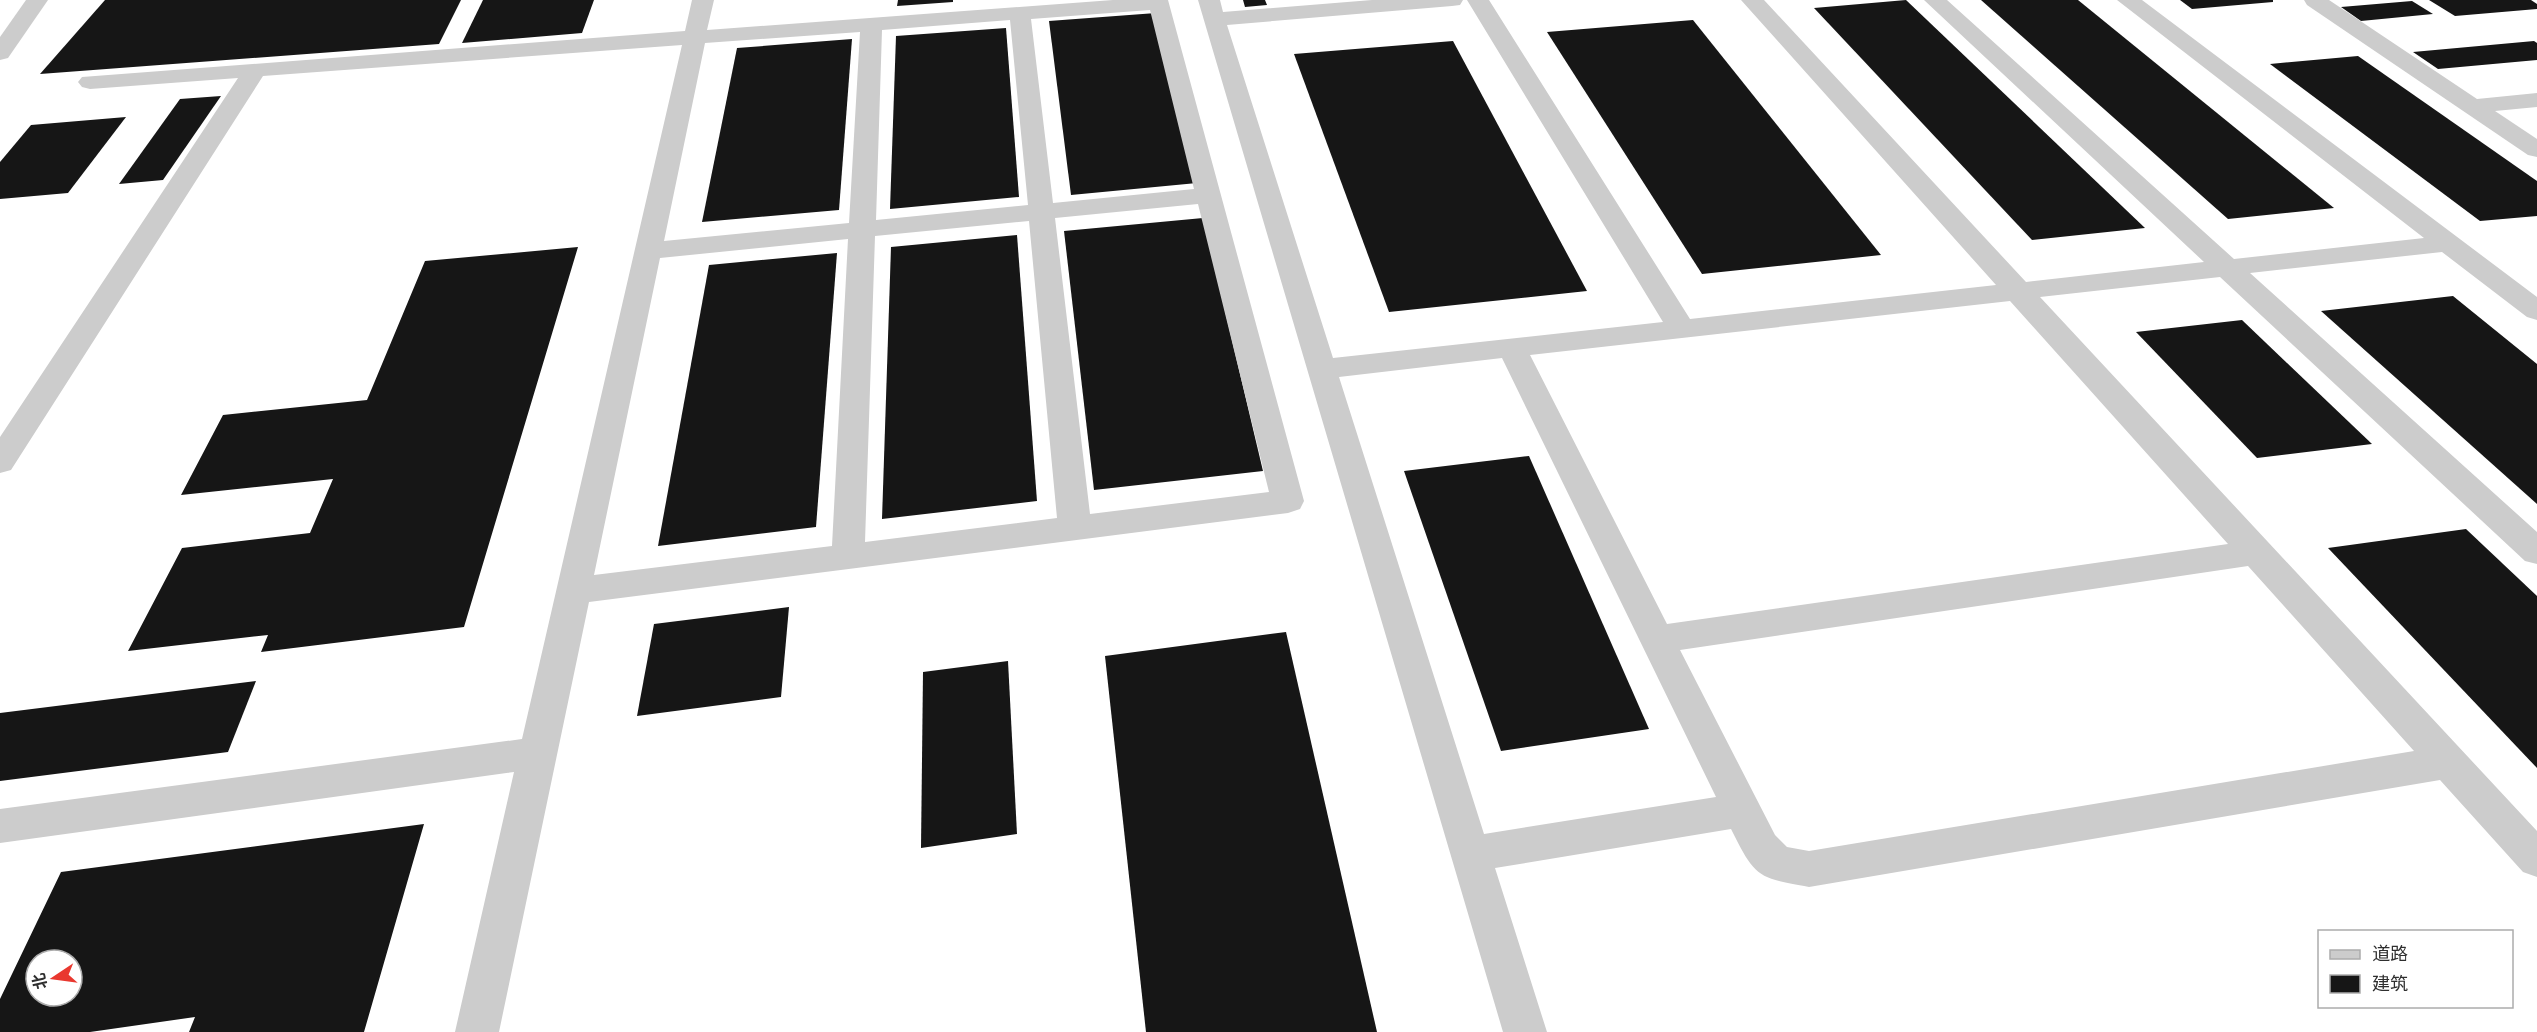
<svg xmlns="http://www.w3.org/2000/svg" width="2537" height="1032" viewBox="0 0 2537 1032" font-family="Raleway,'Noto Sans SC',sans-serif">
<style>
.building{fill:#161616;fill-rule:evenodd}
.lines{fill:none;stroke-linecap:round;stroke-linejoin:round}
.minor{fill:#ccc;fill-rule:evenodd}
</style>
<rect width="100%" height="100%" fill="#fff"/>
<g class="building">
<path d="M105,0H461L439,44L40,74Z"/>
<path d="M483,0H594L582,33L462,43Z"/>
<path d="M898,0H953V2L897,6Z"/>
<path d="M1243,0H1265L1267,5L1245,7Z"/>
<path d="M1906,0L2145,228L2032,240L1814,8Z"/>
<path d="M1981,0H2078L2334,208L2228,219Z"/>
<path d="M2180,0H2273V2L2192,9Z"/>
<path d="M2429,0H2531L2537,4V9L2455,16Z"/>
<path d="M2412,1L2433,14L2361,21L2341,7Z"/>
<path d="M1156,13L1197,183L1071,195L1049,21Z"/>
<path d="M1693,20L1881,255L1702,274L1547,32Z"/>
<path d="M1006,28L1019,197L890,209L896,36Z"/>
<path d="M852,39L839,210L702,222L737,48Z"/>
<path d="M1453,41L1587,291L1389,312L1294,54Z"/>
<path d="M2534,41L2537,43V60L2438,69L2413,52Z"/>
<path d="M2358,56L2537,181V216L2480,221L2270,64Z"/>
<path d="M221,96L163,180L119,184L180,99Z"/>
<path d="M126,117L68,193L0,199V162L31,125Z"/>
<path d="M1203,218L1263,471L1094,490L1064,231Z"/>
<path d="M1017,235L1037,501L882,519L891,247Z"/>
<path d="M578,247L464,627L261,652L268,635L128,651L182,548L310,533L333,479L181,495L223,415L367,400L425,261Z"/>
<path d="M837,253L816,527L658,546L709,265Z"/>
<path d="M2453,296L2537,364V504L2321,311Z"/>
<path d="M2242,320L2372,444L2257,458L2136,332Z"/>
<path d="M1529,456L1649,729L1501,751L1404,471Z"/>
<path d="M2466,529L2537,596V768L2328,548Z"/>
<path d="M789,607L781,697L637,716L654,624Z"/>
<path d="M1286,632L1377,1032H1146L1105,656Z"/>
<path d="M1008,661L1017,834L921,848L923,672Z"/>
<path d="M256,681L228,752L0,781V713Z"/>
<path d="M424,824L364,1032H189L195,1017L90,1032H0V999L61,872ZM36,960H72V996H36Z"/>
</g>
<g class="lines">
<g class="minor">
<path d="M26,0H48L8,58L0,60V37Z"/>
<path d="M692,0H714L707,30L1113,0H1168L1304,501L1300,509L1288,513L589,602L499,1032H455L514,772L0,843V809L522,739L682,45L263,76L11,470L0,473V437L238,78L90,89L82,87L78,82L82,77L685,31ZM1150,10L1194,189L1053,203L1031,19ZM1010,20L1028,205L876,220L882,30ZM860,32L849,223L664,241L705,43ZM1198,204L1269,492L1090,514L1055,218ZM1029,221L1057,518L865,542L875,236ZM848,239L832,546L594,575L660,258Z"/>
<path d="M1198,0H1220L1223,12L1372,0H1463L1460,5L1452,6L1227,25L1333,358L1663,322L1467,0H1489L1690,319L1996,285L1741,0H1764L2026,282L2204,262L1924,0H1947L2234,259L2424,238L2117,0H2142L2537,297V320L2527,317L2442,252L2250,273L2537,532V564L2525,561L2220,277L2040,297L2537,831V877L2523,872L2440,780L1809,887C1757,878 1755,877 1731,829L1495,868L1547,1032H1503ZM2010,301L2228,544L1667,624L1530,355ZM1502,358L1716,797L1484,834L1339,377ZM2248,566L2414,751L1809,851L1787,847L1775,835L1680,650Z"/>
<path d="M2304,0H2329L2477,99L2537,93V107L2495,111L2537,139V157L2528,155L2307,5Z"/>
</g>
</g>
<rect x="2318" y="930" width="195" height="78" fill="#ffffff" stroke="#acacac" stroke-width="1.5"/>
<rect x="2330" y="950" width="30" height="9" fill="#cccccc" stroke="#acacac" stroke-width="1.5"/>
<text x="2372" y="960" font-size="18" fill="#2f2f2f">道路</text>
<rect x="2330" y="975" width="30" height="18" fill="#161616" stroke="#acacac" stroke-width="1.5"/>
<text x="2372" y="990" font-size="18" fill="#2f2f2f">建筑</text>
<g transform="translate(54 978) rotate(257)"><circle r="28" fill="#ffffff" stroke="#acacac" stroke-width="1.5"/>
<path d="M0-4.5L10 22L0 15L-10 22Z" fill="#e9382f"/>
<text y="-9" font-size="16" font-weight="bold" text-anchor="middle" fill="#2f2f2f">北</text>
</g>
</svg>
